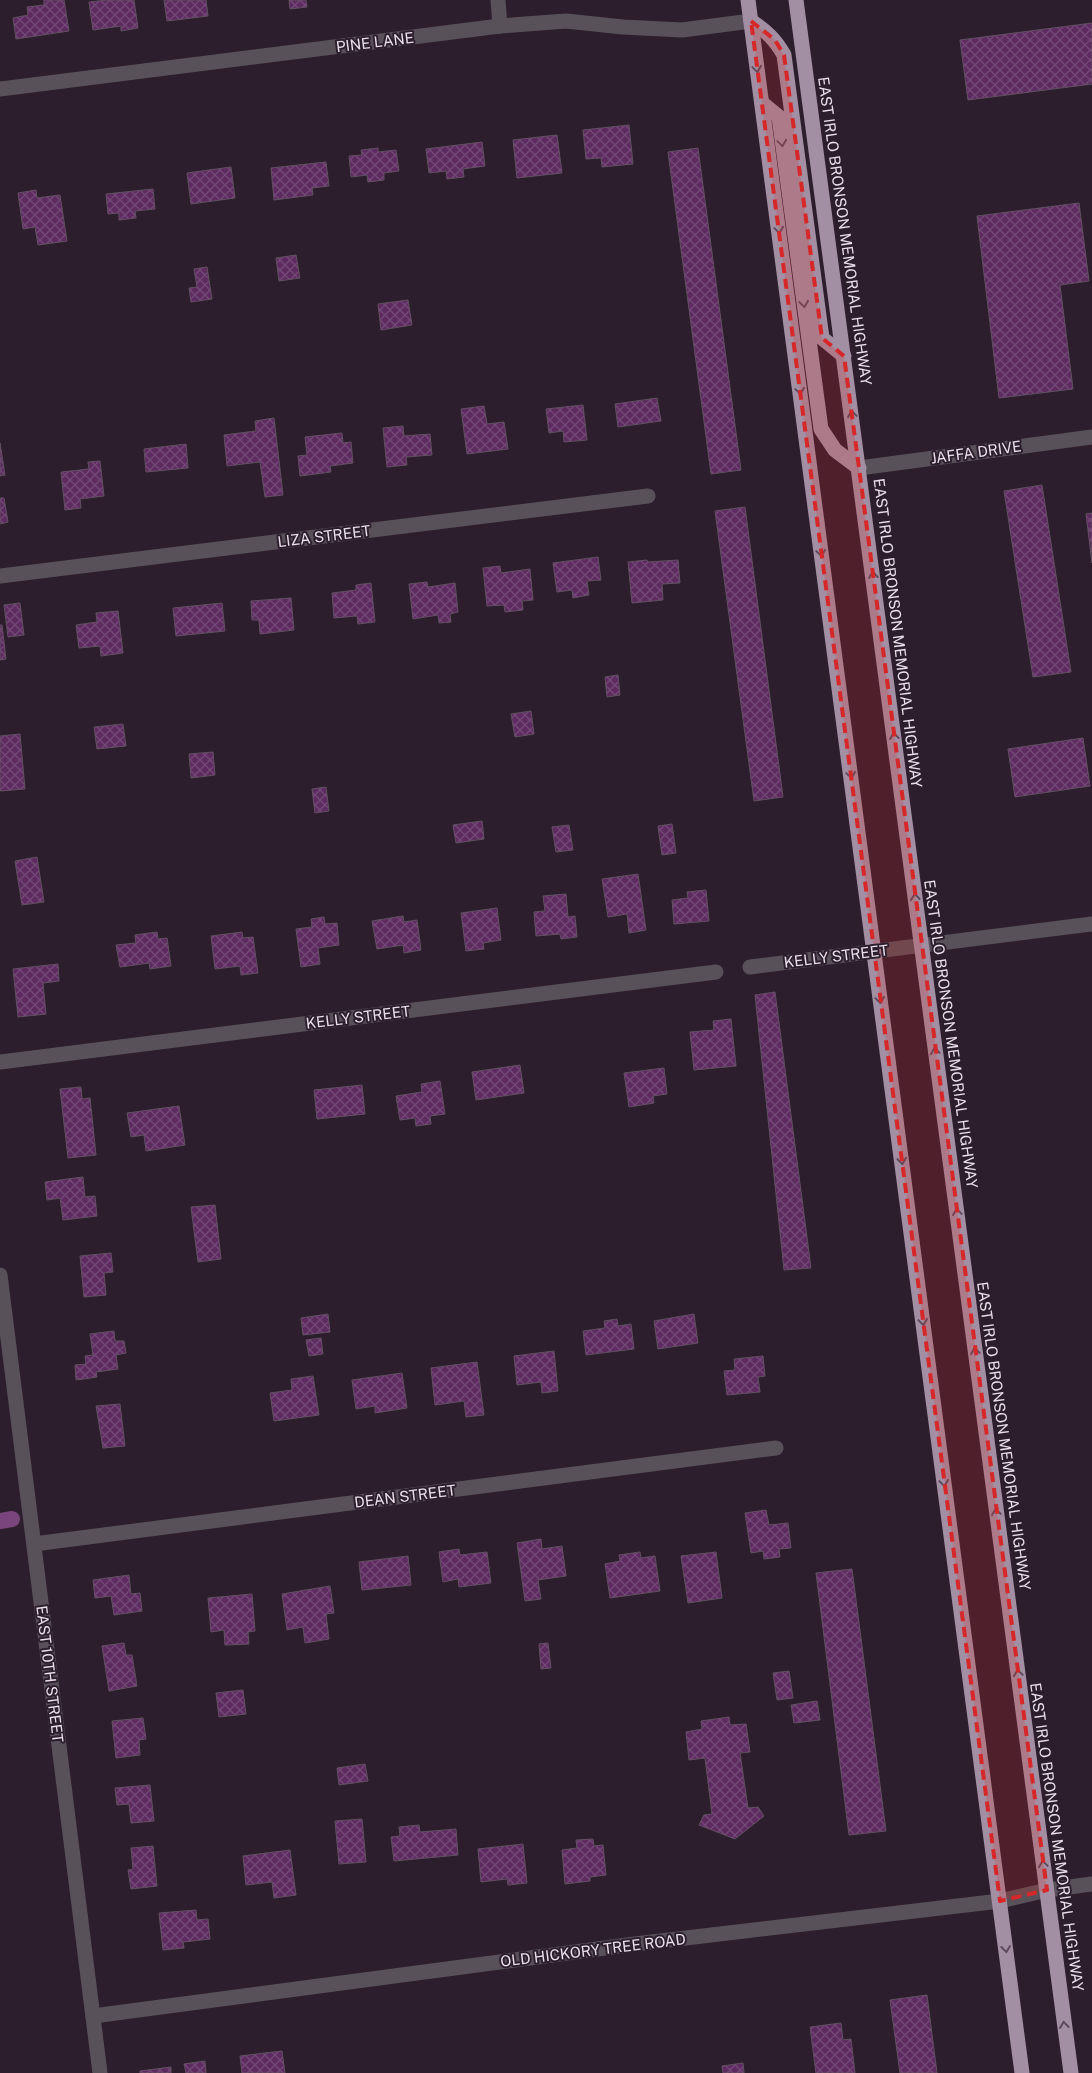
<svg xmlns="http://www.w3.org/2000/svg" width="1092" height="2073" viewBox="0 0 1092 2073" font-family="'Public Sans',sans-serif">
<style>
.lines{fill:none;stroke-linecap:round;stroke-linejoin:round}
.canal{stroke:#79457c;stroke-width:16}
.building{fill:url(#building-cross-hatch);stroke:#625062}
.minor{stroke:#595159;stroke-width:15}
.highway{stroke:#a38fa3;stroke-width:15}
.oneway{stroke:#5c4b5d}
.marked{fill:#d62828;fill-opacity:0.2;stroke:#d62828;stroke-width:4;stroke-dasharray:10 6;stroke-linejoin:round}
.labels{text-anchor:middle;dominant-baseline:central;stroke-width:4;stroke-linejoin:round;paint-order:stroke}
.street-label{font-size:15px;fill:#e9dfe9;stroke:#2d1e2e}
</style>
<defs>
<pattern id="building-cross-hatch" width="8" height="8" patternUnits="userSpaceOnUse" patternTransform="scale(1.25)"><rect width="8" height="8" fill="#5d2b60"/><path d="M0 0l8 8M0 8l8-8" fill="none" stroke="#744977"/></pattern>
</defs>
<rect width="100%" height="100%" fill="#2d1e2e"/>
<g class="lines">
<path class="canal" d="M0,1521L12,1519"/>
</g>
<g class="building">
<path d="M44,0H64L69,31L16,39L13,18L28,15L27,7L44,5Z"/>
<path d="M107,0H134L138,28L121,31V26L93,30L89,2Z"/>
<path d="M164,0H206L208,16L167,21Z"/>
<path d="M289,0H306L307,7L290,9Z"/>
<path d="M1092,23V84L968,100L960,40Z"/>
<path d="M629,125L633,164L602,167L601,158L586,159L583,130Z"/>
<path d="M557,135L562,173L517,178L513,140Z"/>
<path d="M482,142L485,166L463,169L464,177L447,179L446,171L429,173L426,149Z"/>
<path d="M378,148V152L396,150L399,171L384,173V180L368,182L367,175L351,177L349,156L362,155L361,150Z"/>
<path d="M698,148L741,470L711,474L668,152Z"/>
<path d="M326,162L329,186L312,188L313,195L274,200L271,168Z"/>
<path d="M231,167L235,198L191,204L187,173Z"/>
<path d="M153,189L155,209L135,211L136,218L119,220V213L108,214L106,194Z"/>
<path d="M36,190L37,198L60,195L67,241L38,245L35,227L23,229L18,193Z"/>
<path d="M1079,203L1089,281L1060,285L1073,389L999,398L977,216Z"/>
<path d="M296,255L300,278L279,281L276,258Z"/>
<path d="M207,267L212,299L191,302L189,288L197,287L194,269Z"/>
<path d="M408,300L412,325L381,330L378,304Z"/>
<path d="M657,398L661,421L618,427L615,404Z"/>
<path d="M583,405L587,440L564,442L563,431L549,433L546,409Z"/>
<path d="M484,406L487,424L504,422L508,449L467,454L461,409Z"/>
<path d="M274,418L283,495L265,497L260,462L227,466L224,435L256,431L255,421Z"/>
<path d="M403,426L404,436L430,434L432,455L406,457L407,465L387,467L383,428Z"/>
<path d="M342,433L343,443L351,442L353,463L330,466L331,472L300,476L298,456L307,455L305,437Z"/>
<path d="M0,443L5,475L0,476Z"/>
<path d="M186,444L188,468L146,472L144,449Z"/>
<path d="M100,461L104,496L80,499L81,508L65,510L61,472L89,469L88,462Z"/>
<path d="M1042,485L1071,672L1033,677L1004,491Z"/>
<path d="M0,498H4L8,522L0,524Z"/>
<path d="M745,507L783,797L754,801L715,511Z"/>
<path d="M1092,513V563L1086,514Z"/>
<path d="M598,557L601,580L587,581L589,595L573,598L572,590L557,592L553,563Z"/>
<path d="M647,560L648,562L678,560L680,583L662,584L663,600L632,603L628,562Z"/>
<path d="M500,566L501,573L530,569L533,600L522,601L523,610L505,612L504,605L487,606L483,568Z"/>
<path d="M427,582L428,587L455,583L458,612L450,614L451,622L439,623L438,615L413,619L409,584Z"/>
<path d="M371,583L375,622L358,624L357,616L334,618L332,593L356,590V585Z"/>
<path d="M291,598L294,630L260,634L259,620H252L251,601Z"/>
<path d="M20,603L24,635L8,637L4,605Z"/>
<path d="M222,603L225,631L176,636L173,608Z"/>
<path d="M118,611L123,653L101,656L100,646L79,648L76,625L97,622L96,613Z"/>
<path d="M0,625H2L6,659L0,660Z"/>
<path d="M618,675L620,695L607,697L605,677Z"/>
<path d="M531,711L534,734L515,737L511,714Z"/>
<path d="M123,724L126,746L97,749L94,727Z"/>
<path d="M20,734L25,789L0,791V736Z"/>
<path d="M1083,738L1090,786L1015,797L1008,749Z"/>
<path d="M213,752L215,775L191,778L189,754Z"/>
<path d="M326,787L329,811L315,813L312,789Z"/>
<path d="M482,821L484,839L456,843L453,825Z"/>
<path d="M672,824L676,853L662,855L658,826Z"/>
<path d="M569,825L573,850L556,852L552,827Z"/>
<path d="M37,857L44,902L22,905L15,861Z"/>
<path d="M638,874L646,930L629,933L627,914L608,917L602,879Z"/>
<path d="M706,890L709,921L674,924L672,900L688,898L687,892Z"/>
<path d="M566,894L568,917L575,916L577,937L561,939L560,934L536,936L534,912L545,911L543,896Z"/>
<path d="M497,908L501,940L483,943L484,949L466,951L461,913Z"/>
<path d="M403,916L404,922L417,920L421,950L404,953L403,945L377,949L372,921Z"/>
<path d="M324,917L325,924L337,923L339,945L318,948L320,964L301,967L296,929L312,927L311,919Z"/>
<path d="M157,932L158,939L167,938L171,966L150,969L149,963L120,967L116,945L136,943L135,935Z"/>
<path d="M242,932L243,938L253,937L258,973L241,975L240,966L215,969L211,936Z"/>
<path d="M58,964L59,981L43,983L46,1014L18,1017L13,969Z"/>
<path d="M775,992L811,1268L784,1270L755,995Z"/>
<path d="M731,1019L736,1066L694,1070L690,1032L714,1030L713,1021Z"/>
<path d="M520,1065L524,1093L476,1100L472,1072Z"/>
<path d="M664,1068L667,1094L653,1096L654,1103L629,1107L624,1073Z"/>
<path d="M440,1081L445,1114L430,1116L431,1124L416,1126L415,1118L400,1120L396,1096L422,1092L421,1084Z"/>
<path d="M362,1085L365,1114L317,1119L314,1090Z"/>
<path d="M81,1087L82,1099L90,1098L96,1155L68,1158L60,1089Z"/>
<path d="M179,1106L185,1145L146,1151L144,1135L131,1137L127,1113Z"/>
<path d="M83,1177L85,1197L95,1196L97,1216L63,1220L60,1198L47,1200L45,1182Z"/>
<path d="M215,1205L221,1259L198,1262L191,1207Z"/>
<path d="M111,1253L113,1272L104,1273L106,1295L84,1297L80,1256Z"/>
<path d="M328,1314L330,1332L303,1335L301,1318Z"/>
<path d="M694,1314L698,1343L658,1349L654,1321Z"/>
<path d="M617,1319L618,1326L631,1324L634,1349L586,1355L583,1331L605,1328L604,1321Z"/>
<path d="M114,1331L115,1341H124L126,1353L116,1355L118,1369L96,1372L97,1377L76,1380L75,1365L86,1364L85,1356L93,1355L90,1334Z"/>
<path d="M321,1338L323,1354L309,1356L306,1340Z"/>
<path d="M554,1351L558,1391L542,1393L541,1382L517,1385L514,1356Z"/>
<path d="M763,1356L765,1376L758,1377L760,1392L727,1395L724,1371L735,1370L734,1359Z"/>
<path d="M477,1362L484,1415L466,1417L464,1401L435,1405L431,1368Z"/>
<path d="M402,1373L407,1408L375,1413V1406L356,1409L352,1380Z"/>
<path d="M313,1376L319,1415L274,1421L270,1393L292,1390L291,1379Z"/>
<path d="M120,1404L125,1446L103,1448L96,1406Z"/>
<path d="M766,1510L769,1525L788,1523L791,1548L779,1549L780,1557L764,1559L763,1551L751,1553L745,1513Z"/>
<path d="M541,1539L542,1549L562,1546L566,1576L538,1580L541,1599L525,1601L517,1543Z"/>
<path d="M459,1549L460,1555L487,1552L491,1583L459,1587L458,1579L443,1582L439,1552Z"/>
<path d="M640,1552L641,1558L655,1556L660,1591L610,1598L605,1564L620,1561L619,1555Z"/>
<path d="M716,1552L722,1598L688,1603L681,1556Z"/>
<path d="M408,1556L411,1585L362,1590L359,1562Z"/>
<path d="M852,1569L886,1831L849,1835L816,1573Z"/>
<path d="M129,1575L131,1594L140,1593L142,1611L114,1615L111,1596L95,1598L93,1580Z"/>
<path d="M330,1586L334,1613L326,1614L329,1639L305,1643L303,1627L287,1630L282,1594Z"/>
<path d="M252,1594L255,1631L248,1632L249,1644L225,1645L224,1630L211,1632L208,1598Z"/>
<path d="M124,1643L126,1655H132L137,1686L109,1691L102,1646Z"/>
<path d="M548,1643L551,1668L541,1669L539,1644Z"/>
<path d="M789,1671L793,1698L777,1700L773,1673Z"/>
<path d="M243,1690L246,1714L219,1717L216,1693Z"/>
<path d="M817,1701L820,1720L794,1723L791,1705Z"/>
<path d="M729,1717L730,1725L746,1724L750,1752L740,1753L748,1808L758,1807L764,1816L735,1839L699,1825L704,1815L712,1814L705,1758L689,1760L686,1732L702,1729L701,1721Z"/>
<path d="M143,1718L146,1739L139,1740L140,1755L116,1758L112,1721Z"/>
<path d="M365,1764L368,1781L339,1785L337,1768Z"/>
<path d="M150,1785L154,1821L131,1823L129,1804L117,1805L115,1788Z"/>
<path d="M362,1819L366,1862L339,1864L335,1821Z"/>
<path d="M419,1825L420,1832L456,1829L458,1855L394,1861L391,1837L400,1836L399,1827Z"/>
<path d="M593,1839L594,1846L603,1845L606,1875L590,1877V1881L565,1884L562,1850L577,1848L576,1840Z"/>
<path d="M523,1844L527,1883L508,1885L507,1879L481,1882L478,1849Z"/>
<path d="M153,1846L157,1886L131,1889L128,1870L133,1869L131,1848Z"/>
<path d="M290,1850L296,1895L274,1898L272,1882L246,1885L243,1856Z"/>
<path d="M196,1910L197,1920L208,1919L210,1939L183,1942L184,1948L163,1950L159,1913Z"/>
<path d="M927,1995L937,2073H900L890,2000Z"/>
<path d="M841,2023L843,2040L851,2039L855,2073H816L810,2027Z"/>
<path d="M282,2051L285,2073H242L240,2056Z"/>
<path d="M205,2061L206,2073H186L184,2064Z"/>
<path d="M743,2063L744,2073H723L722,2066Z"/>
<path d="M171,2067V2073H140V2071Z"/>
</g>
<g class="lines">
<g class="minor">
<path d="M498,0L500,26"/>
<path d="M0,89L500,26L566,21L623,27L682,30L751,21"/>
<path d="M859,468L1092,437"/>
<path d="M0,576L648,496"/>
<path d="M750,967L1092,924"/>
<path d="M0,1062L716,972"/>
<path d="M0,1275L100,2073"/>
<path d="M34,1544L776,1448"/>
<path d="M93,2016L635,1944L1000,1901L1047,1890L1092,1884"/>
</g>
<g class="highway">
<path d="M748,0L1022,2073"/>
<path d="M796,0L1071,2073"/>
<path d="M751,21C766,31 775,39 784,55L822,338L844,356"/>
<path d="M762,103L779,117L821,429L835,450L859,468"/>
</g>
</g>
<defs><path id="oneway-chevron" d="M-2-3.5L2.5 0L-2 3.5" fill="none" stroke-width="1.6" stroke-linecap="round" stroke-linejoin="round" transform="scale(1.25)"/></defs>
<g class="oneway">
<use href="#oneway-chevron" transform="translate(757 69) rotate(82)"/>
<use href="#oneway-chevron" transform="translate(782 143) rotate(82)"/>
<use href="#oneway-chevron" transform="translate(779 230) rotate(82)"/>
<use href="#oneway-chevron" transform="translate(804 304) rotate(82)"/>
<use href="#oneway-chevron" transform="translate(800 391) rotate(82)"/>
<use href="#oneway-chevron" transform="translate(852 414) rotate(-98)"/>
<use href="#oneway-chevron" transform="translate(821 553) rotate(82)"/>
<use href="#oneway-chevron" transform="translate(873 575) rotate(-97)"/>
<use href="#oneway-chevron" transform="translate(894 736) rotate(-97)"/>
<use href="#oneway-chevron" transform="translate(851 775) rotate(82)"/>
<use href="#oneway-chevron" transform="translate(915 897) rotate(-97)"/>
<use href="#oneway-chevron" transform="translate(880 1000) rotate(82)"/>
<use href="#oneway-chevron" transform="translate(935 1051) rotate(-98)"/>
<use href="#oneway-chevron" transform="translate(902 1161) rotate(82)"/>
<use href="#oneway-chevron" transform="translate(957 1212) rotate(-98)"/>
<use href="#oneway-chevron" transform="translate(923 1322) rotate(82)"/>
<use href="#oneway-chevron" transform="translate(975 1351) rotate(-98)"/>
<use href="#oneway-chevron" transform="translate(944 1483) rotate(82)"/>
<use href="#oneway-chevron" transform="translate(996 1512) rotate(-98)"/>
<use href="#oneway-chevron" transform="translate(1018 1673) rotate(-98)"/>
<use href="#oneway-chevron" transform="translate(1043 1864) rotate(-98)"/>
<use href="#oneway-chevron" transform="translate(1006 1949) rotate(83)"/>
<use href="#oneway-chevron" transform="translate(1064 2025) rotate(-97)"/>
</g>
<path class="marked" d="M751,21L775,40L784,55L822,338L844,356L859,468L1047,1890L1000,1901Z"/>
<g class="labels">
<g class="street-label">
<text transform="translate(375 42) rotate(-7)">PINE LANE</text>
<text transform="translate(845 231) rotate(82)">EAST IRLO BRONSON MEMORIAL HIGHWAY</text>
<text transform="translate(976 452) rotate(-8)">JAFFA DRIVE</text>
<text transform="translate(324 536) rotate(-7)">LIZA STREET</text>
<text transform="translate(898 633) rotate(83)">EAST IRLO BRONSON MEMORIAL HIGHWAY</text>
<text transform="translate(836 956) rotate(-7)">KELLY STREET</text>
<text transform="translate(358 1017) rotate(-7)">KELLY STREET</text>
<text transform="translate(951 1034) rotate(82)">EAST IRLO BRONSON MEMORIAL HIGHWAY</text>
<text transform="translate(1004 1436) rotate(82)">EAST IRLO BRONSON MEMORIAL HIGHWAY</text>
<text transform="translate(405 1496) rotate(-7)">DEAN STREET</text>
<text transform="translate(50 1674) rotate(83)">EAST 10TH STREET</text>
<text transform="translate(1057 1837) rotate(82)">EAST IRLO BRONSON MEMORIAL HIGHWAY</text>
<text transform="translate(593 1950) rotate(-7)">OLD HICKORY TREE ROAD</text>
</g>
</g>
</svg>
